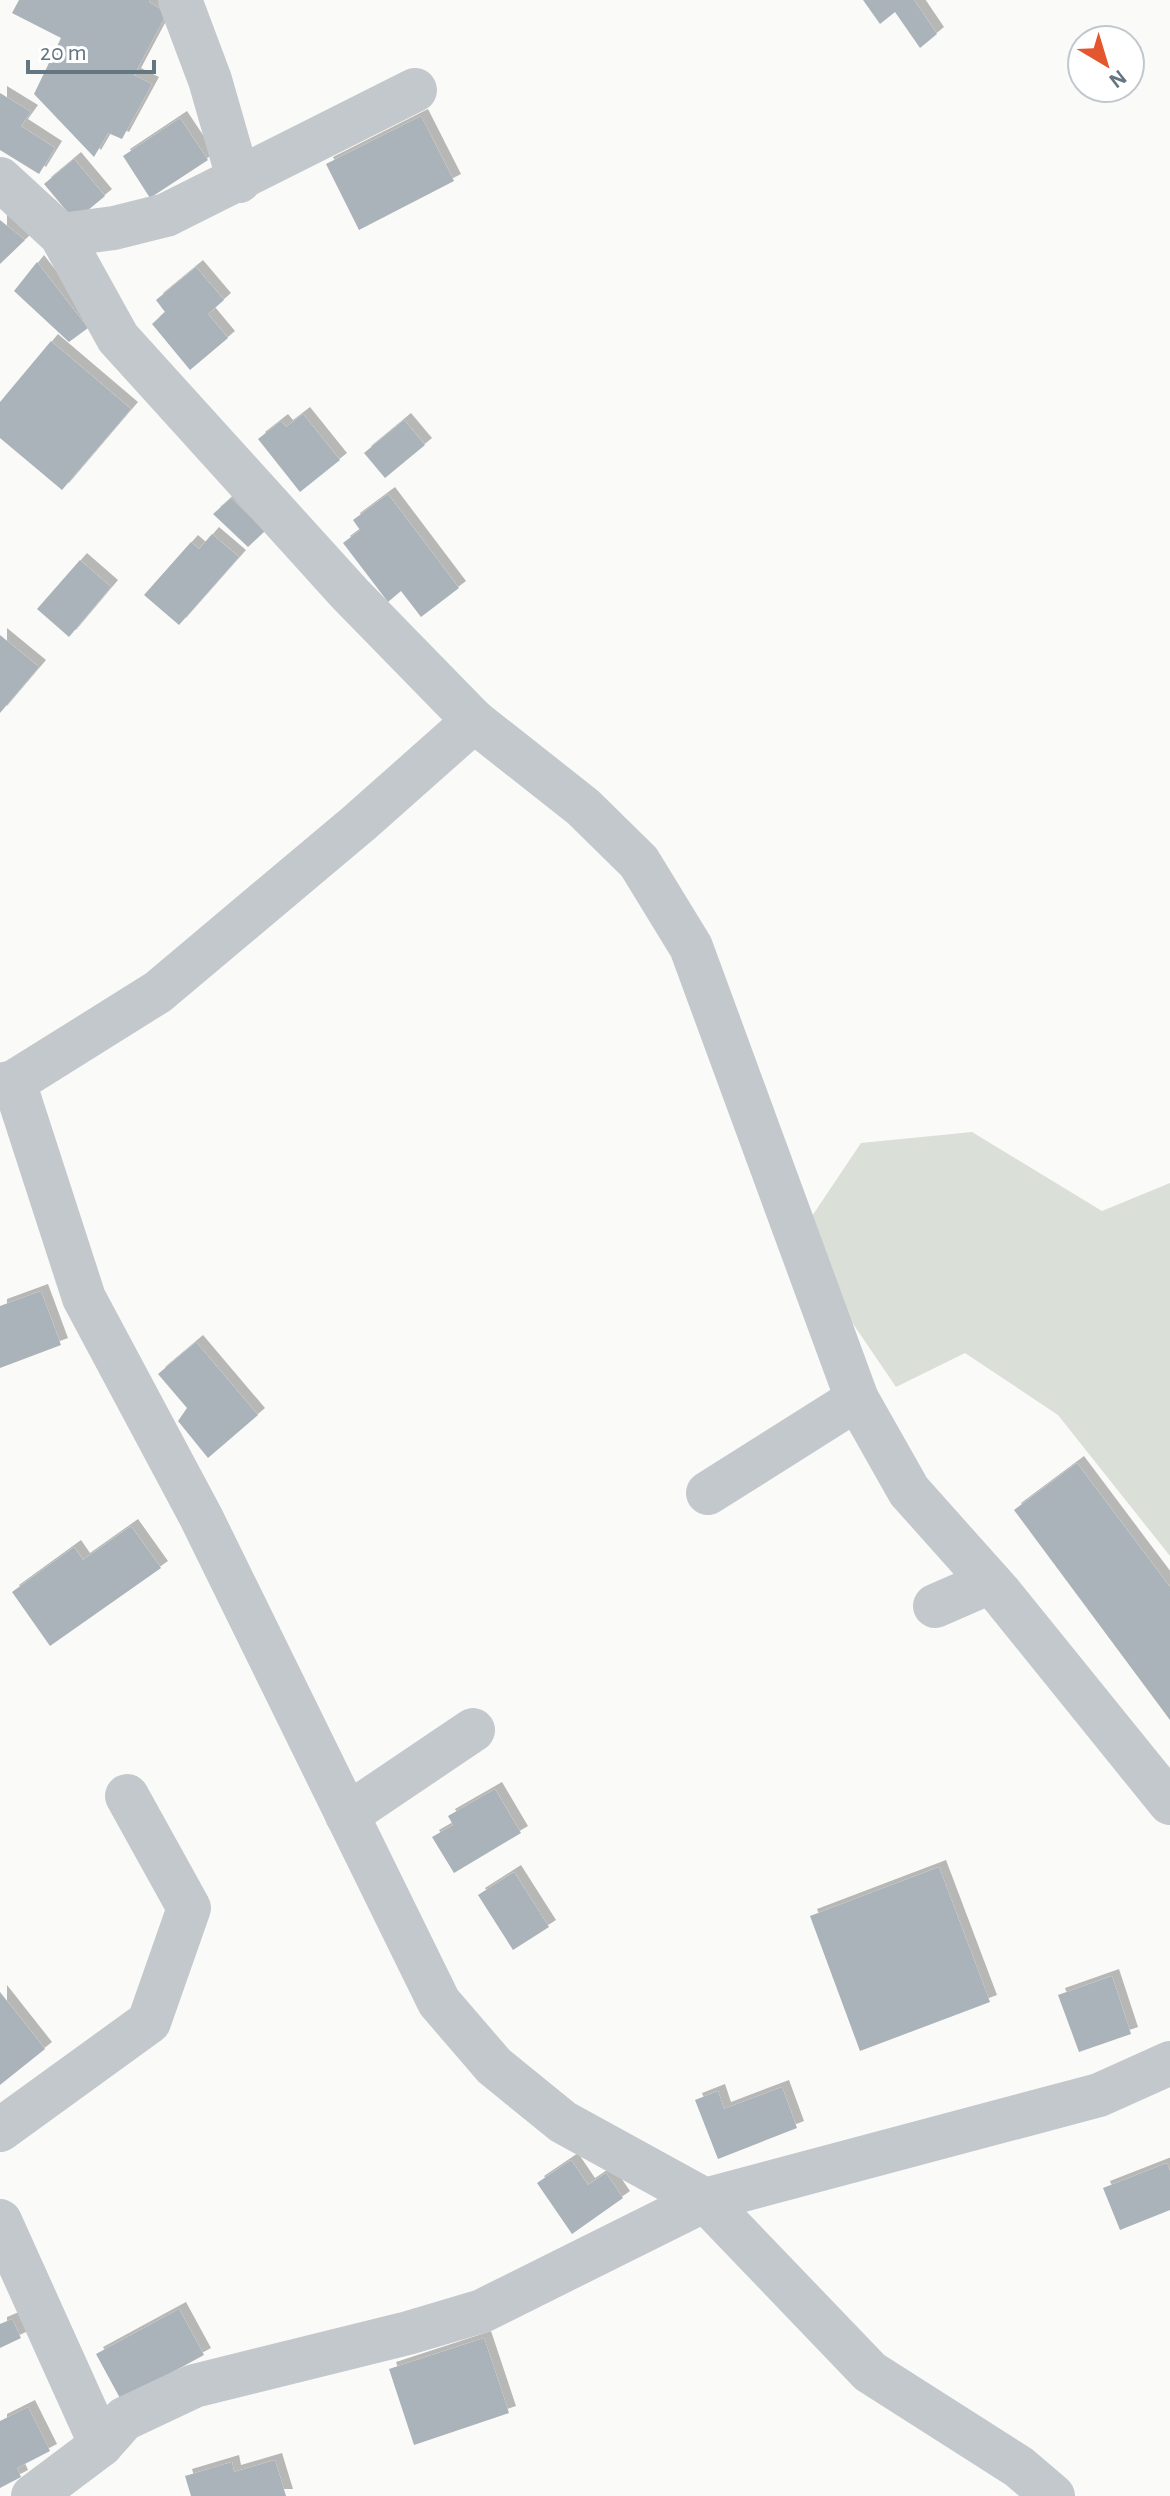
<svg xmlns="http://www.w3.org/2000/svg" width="1170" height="2496" viewBox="0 0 1170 2496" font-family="'Alegreya Sans',sans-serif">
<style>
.green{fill:#dadfd7}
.building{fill:#aab3b9;filter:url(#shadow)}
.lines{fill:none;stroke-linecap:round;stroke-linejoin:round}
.minor{stroke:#c3c8cc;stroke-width:44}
</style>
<defs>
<filter id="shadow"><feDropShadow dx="7" dy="-7" stdDeviation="0" flood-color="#0004"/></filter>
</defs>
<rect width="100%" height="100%" fill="#fafaf8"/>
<path class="green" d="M972,1132L1102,1211L1170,1183V1556L1058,1415L965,1353L896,1387L796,1240L861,1143Z"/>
<g class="building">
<path d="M19,0H150L149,2L167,13L134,75L152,84L122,139L108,133L94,157L34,94L61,38L12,13Z"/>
<path d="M863,0H914L937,34L920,48L895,12L880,24Z"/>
<path d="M0,93L31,112L21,126L55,148L39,174L0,150Z"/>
<path d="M421,116L454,181L359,230L326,164Z"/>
<path d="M180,118L208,160L150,198L123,156Z"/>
<path d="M74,159L105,196L75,221L44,184Z"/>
<path d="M0,220L25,240L0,264Z"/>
<path d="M37,262L88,328L69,342L14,291Z"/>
<path d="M196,267L224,300L208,314L228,338L190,370L152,324L165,312L156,300Z"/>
<path d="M51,341L131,409L62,490L0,438V402Z"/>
<path d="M303,414L340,460L300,492L258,439L281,421L286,427Z"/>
<path d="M404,420L425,445L385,478L364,453Z"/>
<path d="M388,494L459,588L421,617L401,591L388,602L343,543L360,530L353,520Z"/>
<path d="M231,498L265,531L248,547L213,514Z"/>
<path d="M212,534L239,557L179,625L144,595L191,542L199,549Z"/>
<path d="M80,560L111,587L69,637L37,609Z"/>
<path d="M0,635L39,667L0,713Z"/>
<path d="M41,1291L61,1345L0,1368V1306Z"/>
<path d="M196,1342L258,1415L208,1458L178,1421L187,1408L158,1374Z"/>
<path d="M1077,1463L1170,1587V1720L1014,1510Z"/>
<path d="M131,1526L161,1568L50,1646L12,1592L74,1547L83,1560Z"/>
<path d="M495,1789L521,1833L454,1873L432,1837L453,1825L448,1816Z"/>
<path d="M939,1867L990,2002L860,2051L810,1916Z"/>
<path d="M514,1872L549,1927L513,1950L478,1895Z"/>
<path d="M1112,1976L1131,2034L1079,2052L1058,1995Z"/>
<path d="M0,1992L45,2049L0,2085Z"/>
<path d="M782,2087L797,2128L718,2159L695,2100L718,2091L724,2109Z"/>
<path d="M571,2160L588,2185L606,2173L623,2198L572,2234L537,2183Z"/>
<path d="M1167,2163L1170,2171V2210L1120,2230L1103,2188Z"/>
<path d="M179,2309L204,2355L121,2400L96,2354Z"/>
<path d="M12,2319L21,2338L0,2348V2324Z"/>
<path d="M484,2338L509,2413L414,2445L389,2369Z"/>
<path d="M28,2407L50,2451L17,2468L21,2477L0,2488V2421Z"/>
<path d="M275,2460L286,2496H191L185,2476L232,2462L234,2472Z"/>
</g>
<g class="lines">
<g class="minor">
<path d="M180,0L210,80L239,181"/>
<path d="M0,179L61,235L118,338L350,594L474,721L583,807L639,862L691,947L857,1399L909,1491L1001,1594L1170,1803"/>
<path d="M61,235L114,228L166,215L415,90"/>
<path d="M14,1082L84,1298L201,1517L439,2002L494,2066L563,2122L705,2200L870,2372L1019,2467L1053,2496"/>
<path d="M0,1085L14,1082L158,992L359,823L474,721"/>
<path d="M708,1493L857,1399"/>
<path d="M935,1606L990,1582"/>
<path d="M347,1815L473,1730"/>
<path d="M0,2130L149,2022L189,1908L127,1796"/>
<path d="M0,2221L101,2445"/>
<path d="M33,2496L101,2445L124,2419L194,2386L408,2333L482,2311L705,2200L1099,2095L1170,2063"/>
</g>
</g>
<g transform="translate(1106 64) rotate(142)"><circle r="38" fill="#ffffff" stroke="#c1c8cd" stroke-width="2"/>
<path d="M0-6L14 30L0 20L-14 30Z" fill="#e4572e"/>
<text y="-12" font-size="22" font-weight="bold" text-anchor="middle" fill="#657683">N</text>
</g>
<path d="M28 60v12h126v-12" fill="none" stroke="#657683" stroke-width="4"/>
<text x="40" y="60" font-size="24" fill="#657683" stroke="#ffffff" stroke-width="6" paint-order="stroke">20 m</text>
</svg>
